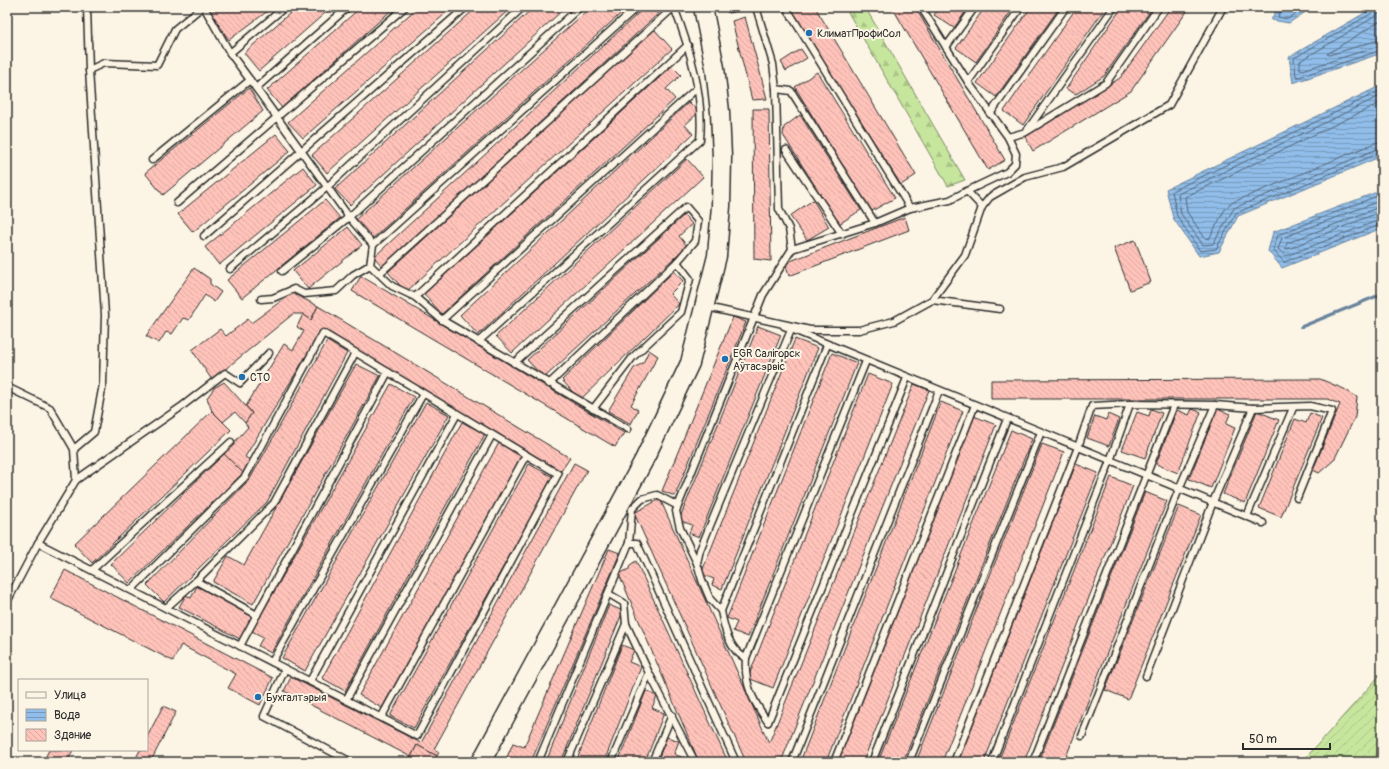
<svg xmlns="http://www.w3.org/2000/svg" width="1389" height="769" viewBox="0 0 1389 769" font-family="Pangolin,sans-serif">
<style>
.forest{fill:url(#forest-firs);stroke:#798864}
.garden{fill:url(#garden-furrows);stroke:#798864}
.water{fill:url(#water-rules);stroke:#68839d}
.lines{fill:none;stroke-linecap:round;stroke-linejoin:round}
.shore{stroke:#536577;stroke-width:1}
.stream{stroke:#68839d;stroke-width:3.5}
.building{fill:url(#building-back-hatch);stroke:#2b2b2b}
.service-casing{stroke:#2b2b2b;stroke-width:9}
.secondary-casing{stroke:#2b2b2b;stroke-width:21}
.service{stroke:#fcf5e5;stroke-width:6}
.secondary{stroke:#fcf5e5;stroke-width:18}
.poi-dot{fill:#1f6fb2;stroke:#fcf5e5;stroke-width:1.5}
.labels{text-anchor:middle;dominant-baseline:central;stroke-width:4;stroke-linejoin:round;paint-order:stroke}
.poi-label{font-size:11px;fill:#2b2b2b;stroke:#fcf5e5;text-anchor:start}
</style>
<defs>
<pattern id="forest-firs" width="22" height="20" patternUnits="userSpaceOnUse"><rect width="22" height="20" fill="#c7e69d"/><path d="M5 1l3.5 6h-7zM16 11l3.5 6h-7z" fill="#abc587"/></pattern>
<pattern id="garden-furrows" width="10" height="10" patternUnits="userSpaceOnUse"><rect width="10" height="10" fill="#c7e69d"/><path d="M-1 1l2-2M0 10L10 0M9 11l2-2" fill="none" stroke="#abc587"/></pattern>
<pattern id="water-rules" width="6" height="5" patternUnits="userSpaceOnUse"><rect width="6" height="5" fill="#90bde9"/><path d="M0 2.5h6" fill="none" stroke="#769abd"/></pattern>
<pattern id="building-back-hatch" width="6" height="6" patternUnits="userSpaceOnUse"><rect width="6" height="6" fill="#ffc3ba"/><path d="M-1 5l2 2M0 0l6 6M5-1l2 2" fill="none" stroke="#dba8a0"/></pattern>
</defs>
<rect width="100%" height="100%" fill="#fcf5e5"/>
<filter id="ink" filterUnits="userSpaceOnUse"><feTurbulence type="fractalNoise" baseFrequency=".025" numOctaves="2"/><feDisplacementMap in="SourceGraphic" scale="8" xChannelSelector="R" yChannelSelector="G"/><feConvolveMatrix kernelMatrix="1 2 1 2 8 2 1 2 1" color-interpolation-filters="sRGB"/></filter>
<g filter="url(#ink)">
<path class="forest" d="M845,7H865L965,180L948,186Z"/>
<path class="garden" d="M1382,673V762H1302Z"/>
<g class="water">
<path d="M1278,7H1313L1289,23L1271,20Z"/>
<path d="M1375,7H1382V53L1293,83L1289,57Z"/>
<path d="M1382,85V156L1238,216L1219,252L1199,256L1173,218L1166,189Z"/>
<path d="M1382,190V228L1282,268L1268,251L1273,232Z"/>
</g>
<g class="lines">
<g class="shore">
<path d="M1282,7L1278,17L1288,19L1306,7"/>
<path d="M1376,7L1374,12L1294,58L1296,76L1299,77L1382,50"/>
<path d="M1381,7L1380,12L1376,16L1300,61V69L1303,70L1382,45"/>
<path d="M1382,20L1327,54L1329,55L1382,39"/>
<path d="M1382,90L1172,191L1177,216L1200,251L1216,249L1236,213L1382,152"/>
<path d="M1382,95L1178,194L1181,214L1203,245L1213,244L1234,208L1382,147"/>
<path d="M1382,102L1185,197L1187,212L1205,238L1209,239L1225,209L1231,203L1375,143L1382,141"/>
<path d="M1382,194L1278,235L1273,250L1284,262L1382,224"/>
<path d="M1382,200L1282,238L1278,249L1286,256L1382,219"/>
<path d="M1382,206L1287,243L1285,248L1288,249L1375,214L1382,213"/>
</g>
<path class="stream" d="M1301,327L1382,294"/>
</g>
<g class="building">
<path d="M218,7H273L229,40L210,13Z"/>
<path d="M297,7H332L259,71L244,53Z"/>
<path d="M361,7H395L282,108L267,90Z"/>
<path d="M418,7H453L303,138L288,122Z"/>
<path d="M477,7H512L327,173L312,155Z"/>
<path d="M534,7H566L350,205L335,189Z"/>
<path d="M591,7H628L372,239L355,220Z"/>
<path d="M645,7H654L659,13L383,267L374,257Z"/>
<path d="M726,7H744V10L728,13Z"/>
<path d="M789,7H815L916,175L901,185Z"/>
<path d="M892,7H915L1005,160L988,170Z"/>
<path d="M940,7H969L954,28L934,15Z"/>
<path d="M985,7H1014L976,62L956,48Z"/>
<path d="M1031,7H1060L996,97L977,83Z"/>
<path d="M1077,7H1106L1023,125L1004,111Z"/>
<path d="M1122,7H1153L1104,76L1076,94L1066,89Z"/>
<path d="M1171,7H1190L1131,91L1033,151L1025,137L1120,78Z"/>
<path d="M745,17L761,76L767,99L752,100L732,21Z"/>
<path d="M654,29L672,49L406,292L388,272Z"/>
<path d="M801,49L807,58L786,71L781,62Z"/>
<path d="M672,66L681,75L666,89L675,99L442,314L424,294Z"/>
<path d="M817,72L895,198L870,212L795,87Z"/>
<path d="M249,88L263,111L163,195L145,173Z"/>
<path d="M689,102L699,112L685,125L693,134L478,335L460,315Z"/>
<path d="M753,109H769L771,261L754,259Z"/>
<path d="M800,115L861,210L839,224L783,135L784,127Z"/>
<path d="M276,134L290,151L193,232L178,214Z"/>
<path d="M687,159L703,177L512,353L496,336Z"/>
<path d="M303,167L317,185L219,265L205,247Z"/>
<path d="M325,200L340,218L242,298L227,280Z"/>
<path d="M813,200L829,227L807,240L790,216Z"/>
<path d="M684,215L692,224L679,236L687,246L544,378L527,360Z"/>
<path d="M905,217L909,230L789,276L785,263Z"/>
<path d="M348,227L362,245L308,289L293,271Z"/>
<path d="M1135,240L1151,282L1130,290L1114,248Z"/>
<path d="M194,268L210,279V284L221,292L214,302L205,295L189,320L183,318L172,334L166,332L159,343L146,336Z"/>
<path d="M674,271L683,281L670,294L679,304L580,400L562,380Z"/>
<path d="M361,276L624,433L615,447L352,291Z"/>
<path d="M292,293L318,306L311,320L303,314H293L212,380L192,350L220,329L226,336L248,319L251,323Z"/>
<path d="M318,306L570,458L561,471L322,330L245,457L250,460L243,473L224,454L248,427L245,423L252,413L246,406L284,344L293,350L304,331L297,327L303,314L311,320Z"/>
<path d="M733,317L746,322L675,496L662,491Z"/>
<path d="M758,326L781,335L699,537L689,533L692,525L679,520Z"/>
<path d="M795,339L818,348L722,589L712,585L714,579L701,574Z"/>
<path d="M327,341L347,353L267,502L164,602L147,585L250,479Z"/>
<path d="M649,350L658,356L631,405L638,410L631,424L608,411L634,368L643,363Z"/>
<path d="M832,353L857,363L748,637L733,631L737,622L727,618Z"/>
<path d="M356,364L380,376L253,604L213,582L228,556L244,565Z"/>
<path d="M868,374L893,384L773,688L748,678Z"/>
<path d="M1320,379L1344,389L1357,397L1355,417L1334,460L1319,473L1313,470L1340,404L1327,399H991V380Z"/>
<path d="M224,382L252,413L245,423L235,412L223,422L212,411L207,398L214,388Z"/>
<path d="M391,384L414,397L271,653L258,646L263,637L252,631Z"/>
<path d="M914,384L929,390L781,762H746L634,513L660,499L769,743Z"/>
<path d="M426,402L449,415L305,671L282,658Z"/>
<path d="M941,402L963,411L826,762H800Z"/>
<path d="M1151,409L1162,413L1145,458L1122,450L1137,412L1149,416Z"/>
<path d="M1192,409L1201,412L1178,473L1156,464L1177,410L1189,415Z"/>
<path d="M1217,409L1230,414L1226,424L1235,428L1211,488L1189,479Z"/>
<path d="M212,411L231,430L92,563L74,544Z"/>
<path d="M1257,411L1279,420L1245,503L1223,494Z"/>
<path d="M1310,413L1322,418L1281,517L1259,508L1295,419L1306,423Z"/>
<path d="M1108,414L1119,419L1109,446L1087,438L1095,416L1106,420Z"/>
<path d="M974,416L996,425L863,762H838Z"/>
<path d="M462,422L485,434L345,691L322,678Z"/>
<path d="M1011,430L1032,439L903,762H878Z"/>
<path d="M500,441L523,454L382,708L359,695Z"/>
<path d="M1042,444L1064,452L942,762H916Z"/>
<path d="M224,454L243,473L129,583L111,564Z"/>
<path d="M574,463L587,470L434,749L439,752L437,756L417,745L411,757L284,691L291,677L421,743Z"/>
<path d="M529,464L553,477L414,728L390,716Z"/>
<path d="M1076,464L1098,473L984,762H958Z"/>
<path d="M1111,477L1133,486L1024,762H998Z"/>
<path d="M1145,492L1167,501L1064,762H1041L1039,761Z"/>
<path d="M1179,506L1201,515L1128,699L1105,690Z"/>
<path d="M609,549L620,553L531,762H518L507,757L513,743L524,747Z"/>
<path d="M636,561L728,762H699L619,574L629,569L630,565Z"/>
<path d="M65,570L273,678L260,705L228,688L236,674L181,645L173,661L50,598Z"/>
<path d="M197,586L252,616L240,639L179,607L186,595L191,598Z"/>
<path d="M609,605L623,611L561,762H546Z"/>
<path d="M622,645L634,650L629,662L641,667L604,762H576Z"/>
<path d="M646,691L657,696L652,708L664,713L645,762H618Z"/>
<path d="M163,706L176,712L152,759L148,758L146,762H134L140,750H147V737Z"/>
<path d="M667,737L679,741L674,754L686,759L685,762H657Z"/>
<path d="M417,745L437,756L434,762H421L411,757Z"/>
<path d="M49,750H73L67,762H43Z"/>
</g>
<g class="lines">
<g class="service-casing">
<g id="service">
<path d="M87,7L89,70"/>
<path d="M204,7L230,53L250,80"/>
<path d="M756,7L773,64L776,89L779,209L789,229L792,249"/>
<path d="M786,7L910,208"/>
<path d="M921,7L968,82L1008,137L1016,154L1015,164L1007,172L967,191L982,207"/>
<path d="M946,47L975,7"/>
<path d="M230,53L285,7"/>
<path d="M968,82L1021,7"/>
<path d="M256,88L348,7"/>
<path d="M776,89L791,91L875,223"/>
<path d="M990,114L1066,7"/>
<path d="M1028,129L1114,7"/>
<path d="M1008,137L1026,132L1106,83L1159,7"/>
<path d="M786,150L842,234"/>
<path d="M152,160L250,80L349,217L373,245L370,265L392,286L415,297L442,320L628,429"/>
<path d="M177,203L405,7"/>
<path d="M204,236L466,7"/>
<path d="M373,245L637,7"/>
<path d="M230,269L327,187L523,7"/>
<path d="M282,271L349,217L580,7"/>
<path d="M380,273L674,7C690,49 704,95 700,140L478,342"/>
<path d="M415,297L688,45"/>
<path d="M261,299L273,298L294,289L304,294L336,291L353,275L370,265"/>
<path d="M932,300L1000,309"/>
<path d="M707,307L810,330H859L894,321L932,300L965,255L982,207L990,197L1025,177L1063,167L1169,105L1223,7"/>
<path d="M442,320L696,89"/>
<path d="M784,326L1263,523"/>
<path d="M514,363L686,207L698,221L695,241L677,262L690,279L681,312L633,357L593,409"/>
<path d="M549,384L677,262"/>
<path d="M7,387L50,408L74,449L76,480L38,543L7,602"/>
<path d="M74,449L94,432L103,384L105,315L89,70L104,63L157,65L175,29L202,7"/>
<path d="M76,480L181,407L225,373L240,383L269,353"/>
<path d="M1247,516L1293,408"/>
<path d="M38,543L417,736L558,474L323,333L245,477L131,590"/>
<path d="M629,543L632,509L642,499L657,495L678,506"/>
<path d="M697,563L680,528L676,511L763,295L792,249L875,223L910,208L950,200L967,191"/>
<path d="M92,570L231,442"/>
<path d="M196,581L257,615"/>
<path d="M609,594L624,603L626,624L649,673L695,762"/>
<path d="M166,608L196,581L274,503L355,353"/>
<path d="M721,611L710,599L702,580L697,563L700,550L791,330"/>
<path d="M240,646L388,372"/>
<path d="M746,658C729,651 724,627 721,611L827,345"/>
<path d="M272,662L423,394"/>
<path d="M285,669L264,716L351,762"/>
<path d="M1146,676L1213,502L1253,408"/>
<path d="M310,681L457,414"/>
<path d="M346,700L492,435"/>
<path d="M381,718L526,455"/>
<path d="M768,722C753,701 744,685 746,658L866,361"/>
<path d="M768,722L907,378"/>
<path d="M1082,736L1179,489L1215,405"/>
<path d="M538,762L629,543H637L736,762"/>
<path d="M567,762L626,624"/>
<path d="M611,762L649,673"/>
<path d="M652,762L672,715"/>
<path d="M792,762L939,391"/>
<path d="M834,762L975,405"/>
<path d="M872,762L1007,419"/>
<path d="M909,762L1041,432"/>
<path d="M954,762L1078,447L1092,406L1130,404L1215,405L1253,408L1310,406L1332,411L1297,498"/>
<path d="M992,762L1110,461L1130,404"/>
<path d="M1033,762L1174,405"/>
</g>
</g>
<g class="secondary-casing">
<path id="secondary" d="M481,762L644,460L690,363L717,256L721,206L722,157L720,112L715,68L703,7"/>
</g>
<use href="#service" class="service"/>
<use href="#secondary" class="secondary"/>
</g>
</g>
<g class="poi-dot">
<circle cx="809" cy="33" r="4"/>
<circle cx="725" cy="359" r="4"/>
<circle cx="242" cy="377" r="4"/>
<circle cx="258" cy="697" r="4"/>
</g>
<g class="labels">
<g class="poi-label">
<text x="817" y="33">КлиматПрофиСол</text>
<text x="733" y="353">EGR Салігорск<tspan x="733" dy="13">Аўтасэрвіс</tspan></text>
<text x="250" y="377">СТО</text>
<text x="266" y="697">Бухгалтэрыя</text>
</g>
</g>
<rect width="1389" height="769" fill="none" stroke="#fcf5e5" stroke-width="24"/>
<rect x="12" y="12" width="1365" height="745" fill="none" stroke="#2b2b2b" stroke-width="1.5" filter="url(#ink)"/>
<rect x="18" y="679" width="130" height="72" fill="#fcf5e5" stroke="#a8a49b"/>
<rect x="26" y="692" width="20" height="6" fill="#fcf5e5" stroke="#a8a49b"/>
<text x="54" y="699" font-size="12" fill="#2b2b2b">Улица</text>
<rect x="26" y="709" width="20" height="12" fill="url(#water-rules)" stroke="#a8a49b"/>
<text x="54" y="719" font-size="12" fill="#2b2b2b">Вода</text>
<rect x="26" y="729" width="20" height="12" fill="url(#building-back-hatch)" stroke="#a8a49b"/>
<text x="54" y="739" font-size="12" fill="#2b2b2b">Здание</text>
<path d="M1243 743v6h87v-6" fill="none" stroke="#2b2b2b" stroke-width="2"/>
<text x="1249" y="743" font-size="12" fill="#2b2b2b" stroke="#fcf5e5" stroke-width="3" paint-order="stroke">50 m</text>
</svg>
